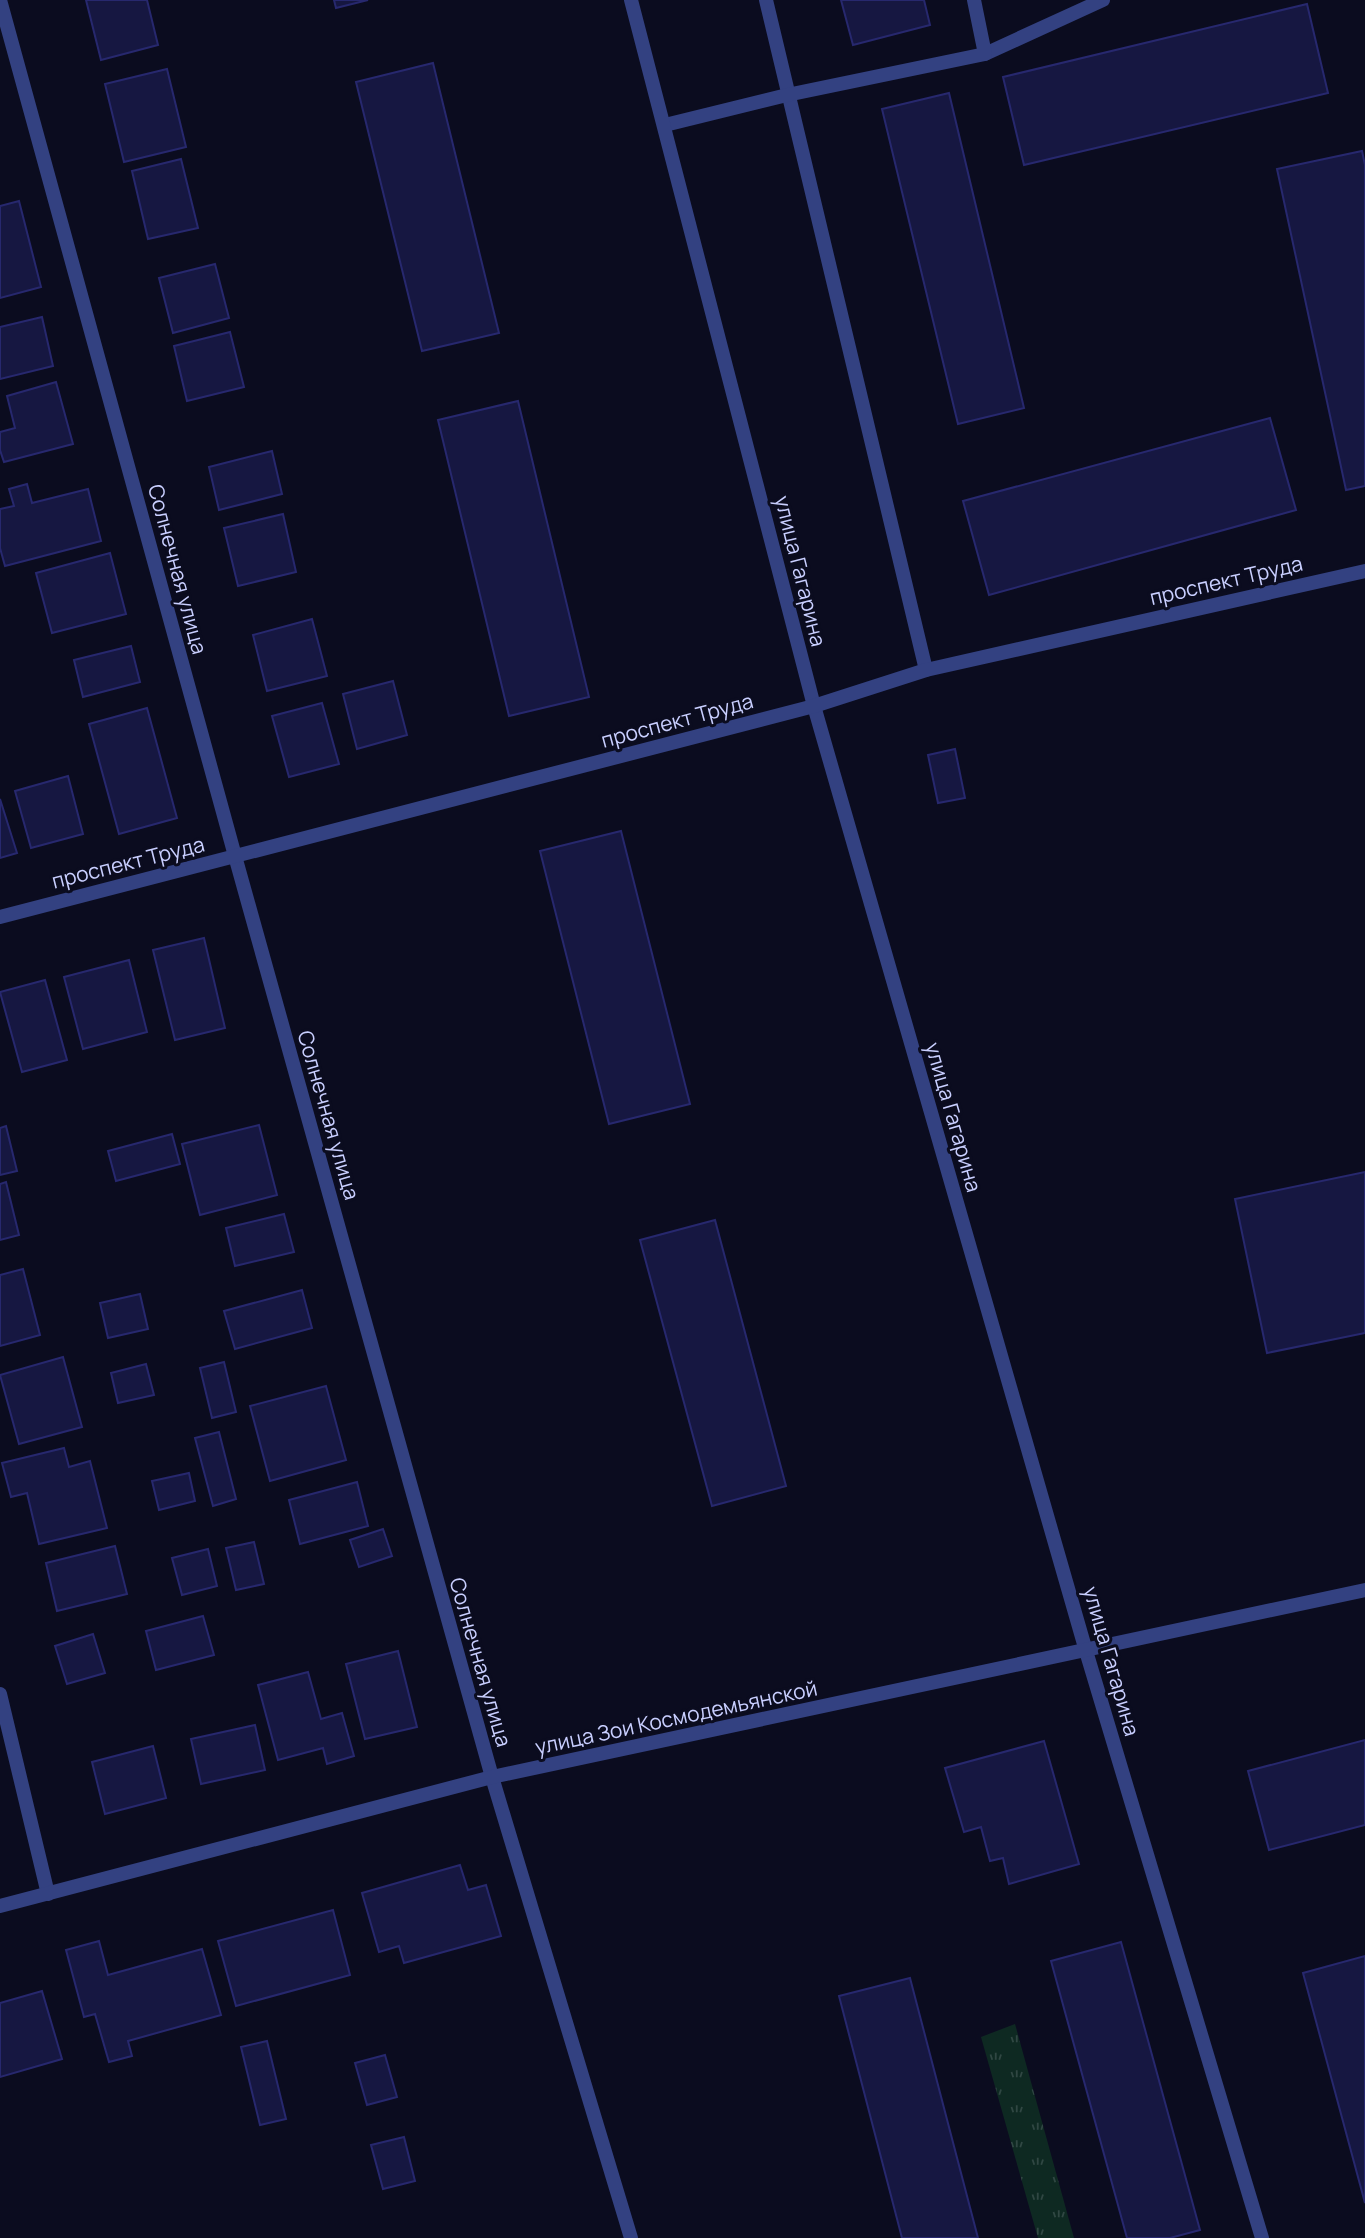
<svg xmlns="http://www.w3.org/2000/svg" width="1365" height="2238" viewBox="0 0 1365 2238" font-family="Manrope,sans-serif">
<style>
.park{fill:url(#park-tufts)}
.building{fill:#161741;stroke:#27286e;stroke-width:2}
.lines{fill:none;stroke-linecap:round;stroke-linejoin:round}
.lane{stroke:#334181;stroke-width:14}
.street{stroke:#334181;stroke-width:14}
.labels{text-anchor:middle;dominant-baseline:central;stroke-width:6;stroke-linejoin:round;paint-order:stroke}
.street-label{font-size:21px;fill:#c9cfff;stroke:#0b0c1f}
</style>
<defs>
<pattern id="park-tufts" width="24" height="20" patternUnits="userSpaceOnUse" patternTransform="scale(1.75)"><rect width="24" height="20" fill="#0e2922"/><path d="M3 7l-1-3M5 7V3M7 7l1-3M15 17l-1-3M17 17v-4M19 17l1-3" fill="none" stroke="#304743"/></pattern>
</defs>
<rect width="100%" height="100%" fill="#0b0c1f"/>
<path class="park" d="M1015,2024L1074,2238H1038L981,2037Z"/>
<g class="building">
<path d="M86,0H147L158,45L101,60Z"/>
<path d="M334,0H368L336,8Z"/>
<path d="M841,0H924L930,25L853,45Z"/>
<path d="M1307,4L1328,93L1024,165L1003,77Z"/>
<path d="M433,63L499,333L422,351L356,82Z"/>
<path d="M167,69L186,147L124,162L105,84Z"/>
<path d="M949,93L1024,408L958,424L882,109Z"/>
<path d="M1362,151L1365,165V486L1346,490L1277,169Z"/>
<path d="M181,159L198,228L148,239L132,171Z"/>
<path d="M19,201L41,287L0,298V206Z"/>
<path d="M215,264L229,318L173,333L159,278Z"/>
<path d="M42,317L53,366L0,379V327Z"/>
<path d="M230,332L244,387L187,401L174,346Z"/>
<path d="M56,382L73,444L4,462L0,450V432L15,428L7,396Z"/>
<path d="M518,401L589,697L509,716L438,420Z"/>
<path d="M1270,418L1296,510L989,595L963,501Z"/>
<path d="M272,451L282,494L219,510L209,467Z"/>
<path d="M27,484L32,503L88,489L101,541L5,566L0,548V509L14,506L9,489Z"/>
<path d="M283,514L296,572L238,586L224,528Z"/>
<path d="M110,553L126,614L52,633L36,573Z"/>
<path d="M312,619L327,676L267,691L253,635Z"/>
<path d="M131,646L140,682L83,697L74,660Z"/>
<path d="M393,681L407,735L357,749L343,694Z"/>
<path d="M322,703L339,764L289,777L272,716Z"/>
<path d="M147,708L177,818L119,834L89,724Z"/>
<path d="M955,749L965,798L938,803L928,755Z"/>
<path d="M68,776L83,834L31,848L15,791Z"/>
<path d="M0,799L17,853L0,858Z"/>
<path d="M621,831L690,1104L609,1124L540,851Z"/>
<path d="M204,938L225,1028L175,1040L153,950Z"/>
<path d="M129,960L147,1032L83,1049L64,977Z"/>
<path d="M45,980L67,1060L22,1072L0,992Z"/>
<path d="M259,1125L277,1195L200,1215L182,1144Z"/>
<path d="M6,1126L17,1171L0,1175V1128Z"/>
<path d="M172,1134L180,1164L116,1181L108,1151Z"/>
<path d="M1365,1172V1333L1267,1353L1235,1199Z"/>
<path d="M6,1182L19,1235L0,1240V1184Z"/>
<path d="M284,1214L294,1252L235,1266L226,1228Z"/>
<path d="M715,1220L786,1486L712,1506L640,1240Z"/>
<path d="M23,1269L40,1335L0,1346V1275Z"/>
<path d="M302,1290L312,1328L235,1349L224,1311Z"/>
<path d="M140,1294L148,1329L108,1338L100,1303Z"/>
<path d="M63,1357L82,1427L19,1444L0,1375Z"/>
<path d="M224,1362L236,1412L212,1418L200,1368Z"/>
<path d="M146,1364L154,1395L118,1403L111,1373Z"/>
<path d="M326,1386L346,1460L270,1481L250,1406Z"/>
<path d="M219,1432L236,1499L213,1506L195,1438Z"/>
<path d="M64,1448L69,1467L90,1461L107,1528L39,1544L27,1493L11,1497L2,1463Z"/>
<path d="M189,1473L195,1501L159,1510L152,1481Z"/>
<path d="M357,1482L368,1526L300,1544L289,1500Z"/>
<path d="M383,1529L392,1556L359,1567L350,1540Z"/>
<path d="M254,1542L264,1584L236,1590L226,1548Z"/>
<path d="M115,1546L127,1594L57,1611L46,1563Z"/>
<path d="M208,1549L217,1586L182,1595L172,1558Z"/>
<path d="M203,1616L214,1655L156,1670L146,1631Z"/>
<path d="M93,1634L105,1673L67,1684L55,1646Z"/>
<path d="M398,1651L417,1727L365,1739L346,1664Z"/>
<path d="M308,1672L321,1719L342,1713L354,1756L327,1764L323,1748L278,1760L258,1685Z"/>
<path d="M255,1725L265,1770L201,1784L191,1739Z"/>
<path d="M1365,1740V1825L1269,1850L1248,1771Z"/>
<path d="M1044,1741L1079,1864L1009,1884L1003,1858L990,1861L981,1827L964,1832L945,1768Z"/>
<path d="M153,1746L166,1798L105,1814L92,1762Z"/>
<path d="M460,1865L468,1890L486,1885L501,1936L404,1963L399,1946L379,1952L362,1893Z"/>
<path d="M333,1910L350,1975L236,2006L218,1941Z"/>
<path d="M99,1941L108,1975L202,1949L221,2015L128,2041L132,2056L109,2062L95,2014L84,2017L66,1950Z"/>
<path d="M1121,1942L1200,2230L1170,2238H1127L1051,1961Z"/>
<path d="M1365,1956V2203L1303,1973Z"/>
<path d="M910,1978L978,2238H902L839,1996Z"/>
<path d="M42,1991L62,2059L0,2077V2003Z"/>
<path d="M267,2041L286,2119L260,2125L241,2047Z"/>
<path d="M385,2055L397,2097L367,2105L355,2063Z"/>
<path d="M404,2137L415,2181L383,2189L371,2145Z"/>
</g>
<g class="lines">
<g class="lane">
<path d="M766,0L926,670"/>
<path d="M985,54L1103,0"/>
<path d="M665,125L787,95L985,54L974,0"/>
</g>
<g class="street">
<path d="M0,0L235,856L492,1777L631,2238"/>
<path d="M631,0L814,706L1086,1651L1262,2238"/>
<path d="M0,917L814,706L926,670L1365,571"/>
<path d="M0,1694L48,1894"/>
<path d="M0,1906L492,1777L1365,1590"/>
</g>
</g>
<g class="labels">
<g class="street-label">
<text transform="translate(178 569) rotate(75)">Солнечная улица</text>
<text transform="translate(801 571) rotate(76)">улица Гагарина</text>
<text transform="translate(1226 580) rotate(-13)">проспект Труда</text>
<text transform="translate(677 720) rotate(-15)">проспект Труда</text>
<text transform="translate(128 862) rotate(-14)">проспект Труда</text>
<text transform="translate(329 1115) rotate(74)">Солнечная улица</text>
<text transform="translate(954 1117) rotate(74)">улица Гагарина</text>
<text transform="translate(1112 1661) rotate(74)">улица Гагарина</text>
<text transform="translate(481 1662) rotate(74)">Солнечная улица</text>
<text transform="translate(676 1717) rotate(-12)">улица Зои Космодемьянской</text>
</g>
</g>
</svg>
